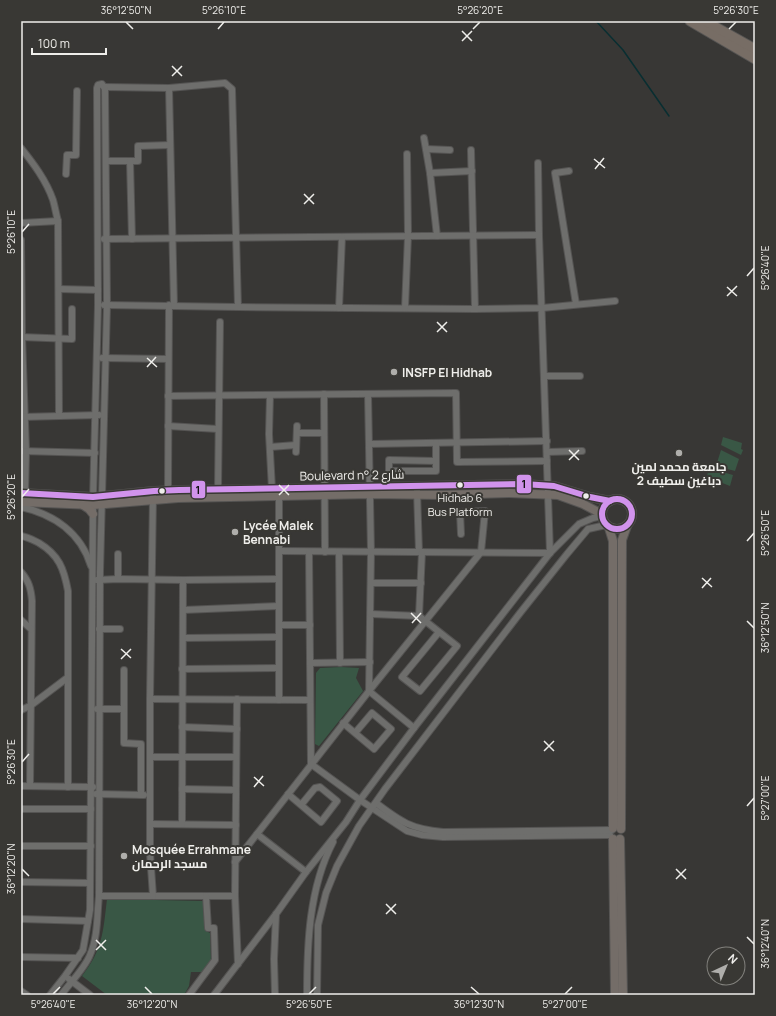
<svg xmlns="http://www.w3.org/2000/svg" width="776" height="1016" viewBox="0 0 776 1016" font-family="Manrope,Cairo,sans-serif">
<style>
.green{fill:#395745}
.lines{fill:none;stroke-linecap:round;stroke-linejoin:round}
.stream{stroke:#092e31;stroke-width:1.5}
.minor-casing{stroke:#555453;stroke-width:8}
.major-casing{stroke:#555453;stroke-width:10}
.highway-casing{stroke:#555453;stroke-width:11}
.minor{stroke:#6e6e6c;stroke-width:6}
.major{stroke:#746d68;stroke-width:8}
.highway{stroke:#776d65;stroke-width:9}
.bus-1-casing{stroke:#393834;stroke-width:9}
.bus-1{stroke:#d193ec;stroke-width:6}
.ticks{fill:none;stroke:#efeeeb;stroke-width:1.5}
.poi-dot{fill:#afaeab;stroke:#393834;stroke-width:1.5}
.bus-dot{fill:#efeeeb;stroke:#393834;stroke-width:1.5}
.labels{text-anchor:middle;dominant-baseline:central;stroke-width:4;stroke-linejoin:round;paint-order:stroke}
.bus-label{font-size:11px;fill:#efeeeb;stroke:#393834}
.poi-label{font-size:12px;font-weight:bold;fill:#efeeeb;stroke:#393834;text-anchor:start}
.street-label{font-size:12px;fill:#efeeeb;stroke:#393834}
.line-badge{stroke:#393834;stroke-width:1.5}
.pale-badge-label{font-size:11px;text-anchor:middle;font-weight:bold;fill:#111}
.neatline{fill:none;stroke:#efeeeb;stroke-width:1.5}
.ticks-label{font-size:10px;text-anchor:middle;fill:#efeeeb}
</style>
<rect width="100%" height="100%" fill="#383735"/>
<g class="green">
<path d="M723,437L742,443L741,449L743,450L741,455L721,445Z"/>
<path d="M721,450L739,459L735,471L716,466Z"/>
<path d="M712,469L733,475L730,486L707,477L708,471L711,472Z"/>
<path d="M341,667L359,668L356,678L363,691L319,746L315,744L316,673L320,668Z"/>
<path d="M107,899L204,901L206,931L210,933L211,960L204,972H191L189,986L184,995H107L82,976C103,949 103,932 107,899Z"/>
</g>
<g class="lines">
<path class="stream" d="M596,21L623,50L669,116"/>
<g class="minor-casing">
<g id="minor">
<path d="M105,87L169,88L225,83L232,89L238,307"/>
<path d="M169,88L174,306"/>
<path d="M424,138L430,173L437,236"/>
<path d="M21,148C33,163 46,180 53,200C55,207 56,214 58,221L59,416"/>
<path d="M426,149L450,150"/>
<path d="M471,150L475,309"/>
<path d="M106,161H138V146L170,145"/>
<path d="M130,161L132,239"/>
<path d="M538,163L539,235L550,553"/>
<path d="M569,171L555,173L576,304"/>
<path d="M430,173L472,171"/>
<path d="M66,174L67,155H76L77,91"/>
<path d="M21,223L58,221"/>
<path d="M104,239L539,235"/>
<path d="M21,240L22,337L26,451L25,494"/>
<path d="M59,289L98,290"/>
<path d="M104,305L238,307L475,309L542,308L615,301"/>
<path d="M339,308L342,237"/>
<path d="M405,308L408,236L407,154"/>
<path d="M21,337L72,339V309"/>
<path d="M102,358L168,359"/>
<path d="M544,376H580"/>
<path d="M324,394L325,552"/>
<path d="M368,394L371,552L369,691L414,728"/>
<path d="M270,395L269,434L272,489"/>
<path d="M168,396L456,393L457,462L547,461"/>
<path d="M21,417L99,415"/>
<path d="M168,426L218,429"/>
<path d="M297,433H324"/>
<path d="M369,444L547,441"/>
<path d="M270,447L296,445"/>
<path d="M21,451L95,453"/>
<path d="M296,452L297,426"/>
<path d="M547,452L582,451"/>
<path d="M436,461L389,460V471H436V443"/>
<path d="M218,489L220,322"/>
<path d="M168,490L169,305"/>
<path d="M417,491L419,552"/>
<path d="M21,507C54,514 81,533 91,566"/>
<path d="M21,536C28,537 33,540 39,543C59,555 64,569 68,591V787"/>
<path d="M279,551L550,553"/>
<path d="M309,552L311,764L360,800L407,831L422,835L443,837L610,835"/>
<path d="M339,552L340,663"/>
<path d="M21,572C29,581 31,589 32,601L30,786"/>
<path d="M118,579V554"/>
<path d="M97,580L118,579L183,580L279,579"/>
<path d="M371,583H421"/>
<path d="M183,610L279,606"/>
<path d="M371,614L419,616L457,646L420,691L402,677L439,632"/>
<path d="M419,616L422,552"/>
<path d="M21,620L31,629"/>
<path d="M279,625H310"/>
<path d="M99,629H120"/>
<path d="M183,638L279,637"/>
<path d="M310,663L370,662"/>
<path d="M182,669L279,668"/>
<path d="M124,670V743L141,744V795"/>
<path d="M150,699L310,700"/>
<path d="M237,699L235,896L238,964"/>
<path d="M279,700V493"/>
<path d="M97,709H123"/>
<path d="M21,710L30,706L67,678"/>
<path d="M343,723L374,749L391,729L372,713L355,733"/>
<path d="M182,727L237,729"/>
<path d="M150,757H236"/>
<path d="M21,786L93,787"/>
<path d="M182,789L236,790"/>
<path d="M96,794L144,795"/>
<path d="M288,794L321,822L337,801L320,787L315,788L301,805"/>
<path d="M376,803C401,822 411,829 443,832L612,830"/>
<path d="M21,809H91"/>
<path d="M150,824L236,825"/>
<path d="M182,824L183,580"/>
<path d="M257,834L306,872"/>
<path d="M21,846H91"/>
<path d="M235,862L369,691L481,552L485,511L460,512L461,534"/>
<path d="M21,882L90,883"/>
<path d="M99,896H235"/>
<path d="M153,896L150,853V699L153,496"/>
<path d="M21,919L88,921"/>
<path d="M21,957L78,958"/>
<path d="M69,979L90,995"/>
<path d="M21,991L27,995"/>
<path d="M50,995L65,976L83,950L90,910L93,510"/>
<path d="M61,995C70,983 85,968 90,955C98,937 97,915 99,896L100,572L107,305L105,89L102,84L98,85L97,88L98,305L93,501"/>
<path d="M189,995L215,960L214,928H208L206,896"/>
<path d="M214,995L276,914L306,872L346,822L360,800L414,728L550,553L579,524L593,518L602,516"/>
<path d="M275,995L274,959L276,914"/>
<path d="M307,995C307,944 309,888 333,842"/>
<path d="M317,995L318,925L326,893L337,866L359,826L385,789L520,613L567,554L588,529L606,525"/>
</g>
</g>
<g class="major-casing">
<g id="major">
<path d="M21,493L93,497L154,491L179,490L272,489L523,484L554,486L590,497L610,501"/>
<circle cx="617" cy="514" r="15"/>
<path d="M21,502L93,505L178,498L371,494L442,495L509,493L558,495L583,504L598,512H602"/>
<path d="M83,505L89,509L93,514"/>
<path d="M609,528L613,541V828"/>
<path d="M621,829L622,540L627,526"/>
<path d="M613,839L615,995"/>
<path d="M620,839L623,995"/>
</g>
</g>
<g class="highway-casing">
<g id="highway">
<path d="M690,21L755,59"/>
<path d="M705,21L755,49"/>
</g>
</g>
<use href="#minor" class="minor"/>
<use href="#major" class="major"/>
<use href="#highway" class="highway"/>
<g class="bus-1-casing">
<g id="bus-1">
<path d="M21,493L93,497L154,491L179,490L523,484L554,486L590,497L610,501"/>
<circle cx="617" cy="514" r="15"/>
</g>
</g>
<use href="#bus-1" class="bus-1"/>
</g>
<path class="ticks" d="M126,22L133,29M218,29L224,22M473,29L480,22M729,29L736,22M462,31L472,41M462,41L472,31M172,66L182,76M172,76L182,66M594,159L605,168M595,169L604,158M304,194L314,204M304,204L314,194M22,232L29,224M747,276L754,268M727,287L737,296M727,296L737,286M437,322L447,332M437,332L447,322M147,358L157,367M147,367L156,357M569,450L579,460M569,460L579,450M279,485L289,495M279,495L289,485M22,497L29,489M747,541L754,533M702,578L712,587M702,588L711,578M411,613L421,623M747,621L754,628M412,623L421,613M121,649L131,658M121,659L131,649M544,741L554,751M544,751L554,741M22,762L29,754M254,777L264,786M254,787L263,776M747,806L754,798M22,869L29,876M676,869L686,879M676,879L686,869M386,904L396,914M386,914L396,904M747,937L754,944M96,940L106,950M96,950L106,940M145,987L152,994M471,987L479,994M53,994L60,987M309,994L316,987M565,994L572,987"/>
<g class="poi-dot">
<circle cx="394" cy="372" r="4"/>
<circle cx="679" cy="453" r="4"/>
<circle cx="235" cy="532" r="4"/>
<circle cx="124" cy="856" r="4"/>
</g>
<g class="bus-dot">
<circle cx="460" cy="485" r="3.5"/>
<circle cx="162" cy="491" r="3.5"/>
<circle cx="586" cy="496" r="3.5"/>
</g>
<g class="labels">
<g class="bus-label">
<text x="460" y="497">Hidhab 6<tspan x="460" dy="14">Bus Platform</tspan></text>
</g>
<g class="poi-label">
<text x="402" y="372">INSFP El Hidhab</text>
<text x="679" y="466" text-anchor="middle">جامعة محمد لمين<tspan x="679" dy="14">دباغين سطيف 2</tspan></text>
<text x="243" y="525">Lycée Malek<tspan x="243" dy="14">Bennabi</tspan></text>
<text x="132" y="849">Mosquée Errahmane<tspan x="132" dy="14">مسجد الرحمان</tspan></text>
</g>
<g class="street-label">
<text transform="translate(352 475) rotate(-1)">Boulevard n° شارع 2</text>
</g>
</g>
<g class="line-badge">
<rect x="516" y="474" width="16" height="20" rx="4" fill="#d193ec"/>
<rect x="191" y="480" width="15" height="19" rx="4" fill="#d193ec"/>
</g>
<g class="pale-badge-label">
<text x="524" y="488">1</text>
<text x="198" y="494">1</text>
</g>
<rect width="776" height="1016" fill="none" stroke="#393834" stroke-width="44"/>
<g transform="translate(726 966) rotate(44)"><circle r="19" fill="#393834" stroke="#82817d"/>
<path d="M0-3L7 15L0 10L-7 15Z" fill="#afaeab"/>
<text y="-6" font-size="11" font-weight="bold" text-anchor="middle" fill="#efeeeb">N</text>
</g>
<path d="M32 48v6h74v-6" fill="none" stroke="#efeeeb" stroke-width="2"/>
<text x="38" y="48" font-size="12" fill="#efeeeb" stroke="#393834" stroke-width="3" paint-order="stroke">100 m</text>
<rect x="22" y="22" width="732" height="972" class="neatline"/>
<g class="ticks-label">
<text x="126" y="14">36°12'50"N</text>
<text x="224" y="14">5°26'10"E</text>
<text x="480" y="14">5°26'20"E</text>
<text x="736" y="14">5°26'30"E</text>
<text transform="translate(11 232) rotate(-90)" y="4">5°26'10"E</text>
<text transform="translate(765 268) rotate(-90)" y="4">5°26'40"E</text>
<text transform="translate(11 497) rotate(-90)" y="4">5°26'20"E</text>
<text transform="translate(765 533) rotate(-90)" y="4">5°26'50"E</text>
<text transform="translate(765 628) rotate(-90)" y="4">36°12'50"N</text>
<text transform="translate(11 762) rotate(-90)" y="4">5°26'30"E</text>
<text transform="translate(765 798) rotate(-90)" y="4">5°27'00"E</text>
<text transform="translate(11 869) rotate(-90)" y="4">36°12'20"N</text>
<text transform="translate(765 944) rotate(-90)" y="4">36°12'40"N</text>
<text x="53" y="1008">5°26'40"E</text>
<text x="152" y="1008">36°12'20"N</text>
<text x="309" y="1008">5°26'50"E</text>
<text x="479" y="1008">36°12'30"N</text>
<text x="565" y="1008">5°27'00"E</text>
</g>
</svg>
